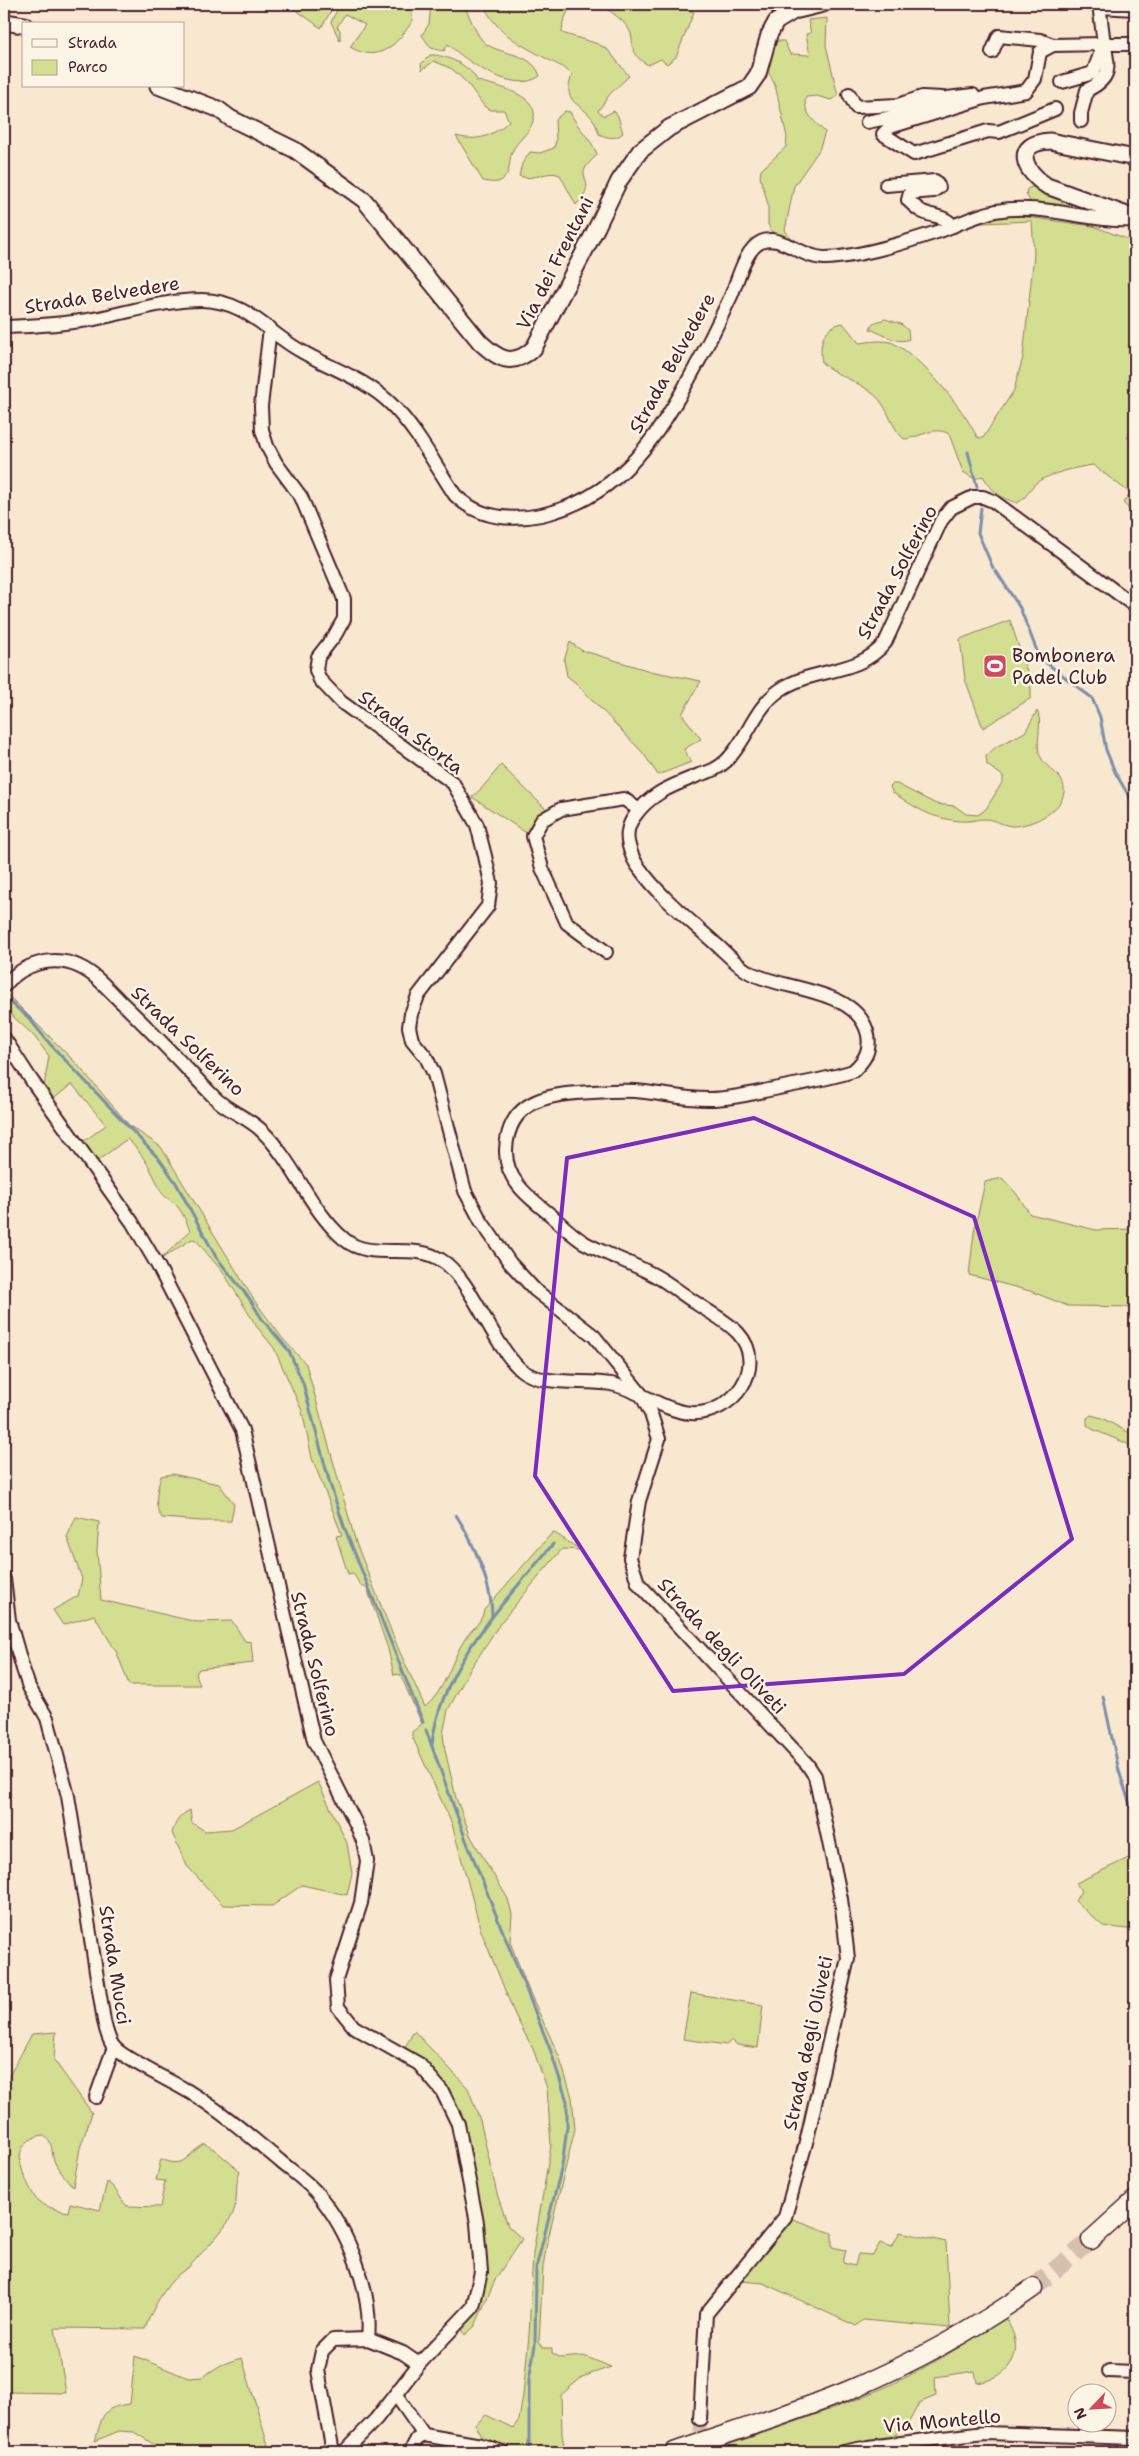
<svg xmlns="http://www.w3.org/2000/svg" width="1139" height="2456" viewBox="0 0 1139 2456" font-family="'Shantell Sans',sans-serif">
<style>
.green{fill:#d3de91;stroke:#8e7e5e}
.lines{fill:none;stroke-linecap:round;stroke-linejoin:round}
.stream{stroke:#7b8da9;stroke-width:3}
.minor-tunnel{stroke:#d5c0af;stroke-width:12;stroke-dasharray:12 6;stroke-linecap:butt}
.highway-tunnel{stroke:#d5c0af;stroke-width:18;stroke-dasharray:18 9;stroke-linecap:butt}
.minor-casing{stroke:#4a1f2b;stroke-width:16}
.major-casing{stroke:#4a1f2b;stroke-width:19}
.highway-casing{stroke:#4a1f2b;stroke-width:21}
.minor{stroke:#fcf5e5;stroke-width:12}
.major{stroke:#fcf5e5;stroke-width:15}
.highway{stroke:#fcf5e5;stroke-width:18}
.marked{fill:none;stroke:#7b2cbf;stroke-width:4;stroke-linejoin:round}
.labels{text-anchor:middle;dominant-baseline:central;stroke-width:5;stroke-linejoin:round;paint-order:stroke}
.street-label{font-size:19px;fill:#4a1f2b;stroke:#fcf5e5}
.poi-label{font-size:19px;fill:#4a1f2b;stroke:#fcf5e5;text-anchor:start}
</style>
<rect width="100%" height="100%" fill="#f8e8d0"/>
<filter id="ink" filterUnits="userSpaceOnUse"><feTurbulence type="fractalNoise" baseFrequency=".02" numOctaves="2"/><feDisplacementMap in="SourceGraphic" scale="10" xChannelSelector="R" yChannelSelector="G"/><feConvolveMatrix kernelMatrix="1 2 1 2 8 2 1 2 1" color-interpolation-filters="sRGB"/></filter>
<g filter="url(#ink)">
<g class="green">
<path d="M288,4H335L321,28Z"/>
<path d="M340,4H404L411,12L413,20C397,45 379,64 350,47L365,25L345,14L337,27L340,30V41L331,22Z"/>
<path d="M431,4H463C470,15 476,37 486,44C504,56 532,52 540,76C514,95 467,62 448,44L444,51L431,48L422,35L429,24Z"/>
<path d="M483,4L571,5L563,22L562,33L598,44L608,50L629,76L610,94L598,111L604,116L614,111L618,116L623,133C615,140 608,138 599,134C597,129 596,123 592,118C578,101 562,103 572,75C565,67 558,65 549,60C520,44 498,35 483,4Z"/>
<path d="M600,4H672L694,12L676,57L667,64L661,59L648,65C624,51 638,43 628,28C621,18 610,11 600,4Z"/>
<path d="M827,18L826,45L838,96L831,100L817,96L806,97C802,112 815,122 825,132L819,150L794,186L785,230L793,242L771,231L768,224V204L760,177L761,170L786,147L787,137L775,85L765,65L772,41H784L790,54L810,55L806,34L811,33L808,20Z"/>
<path d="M430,55C445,54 472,66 477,81C497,86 545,95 532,124C528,134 516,142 512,152C508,161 512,172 502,180C496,184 490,182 483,181L456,136C478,142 493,136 509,121L504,110H491L485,107L467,83L452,69L434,61L422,70L421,64Z"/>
<path d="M565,111L570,112C577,128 591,138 597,154C594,159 588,163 586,167C578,180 598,182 576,205L560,175C547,169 534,182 519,176L522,164L530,152L540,153L554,148L556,141L555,120Z"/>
<path d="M1032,187H1038L1112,219L1032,205L1026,194L1027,189Z"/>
<path d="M1002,216H1019L1093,226L1135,242V428L1127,437L1135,445V484L1133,485L1135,487V514L1123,503L1130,493L1093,465C1078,467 1047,474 1036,483C1027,491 1029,496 1017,503C1000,498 992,491 983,476L975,479L963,472L949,434C934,425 920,438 904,439C892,428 890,414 881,402C867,383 839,378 822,363C819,344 822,327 843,323L859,343C869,342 883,339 893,343C921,357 964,409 977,437L983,438L1014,390L1023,357L1034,254L1032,221L980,223Z"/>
<path d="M885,319L901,324L908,330L909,339C898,345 881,333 870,329L873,323Z"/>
<path d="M1010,620L1031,684V698L983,728L965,679L960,639Z"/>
<path d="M570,642L581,650L650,671L701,681L682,714L701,739L684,749L691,762L658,775L643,753L577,684L567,676L564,660Z"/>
<path d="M1037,711C1043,721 1036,740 1039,752C1043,770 1066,773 1064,792C1062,812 1030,826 1013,826C1004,826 994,819 984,819C978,819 973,821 968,821C958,822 945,819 935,816C919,811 906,801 892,792L890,786L892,784H897L936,804L955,806L966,814L978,815L986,809L1003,781V776L987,765L986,756L996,747L1025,732Z"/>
<path d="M501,765L548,811L528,834L472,797L482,788Z"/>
<path d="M8,995L76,1063L130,1126L161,1147L254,1300L283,1339L306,1364L356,1543L398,1648L425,1707C446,1690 451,1660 465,1639C472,1628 482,1623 484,1610L553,1532L581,1550L562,1549L501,1622L469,1671L448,1710L443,1734L445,1750L456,1798L471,1837L508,1899L512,1914L510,1942L529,1991L559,2056L572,2097L575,2129L547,2243L543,2267L539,2342L544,2348H552V2353L561,2358L584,2356L611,2367L582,2377L561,2395L562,2434L565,2452H508L487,2444L475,2425L486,2415L513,2428L519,2420L523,2395L529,2335L533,2253L551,2145L547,2088L533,2049L515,2015L481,1931L452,1824L412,1736V1732L422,1724L400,1674L394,1675L388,1649L367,1588L361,1586L353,1573L348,1574L336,1536L342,1535L312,1458L302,1411L274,1348L257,1327L225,1275L196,1240L192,1239L161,1259L190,1231C187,1222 182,1211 175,1204C171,1199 163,1197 161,1191C152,1172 144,1154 127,1139L96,1162L83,1142L106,1125L72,1084L52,1100L44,1086L49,1056L33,1035L5,1009L4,1002Z"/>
<path d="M1002,1178L1016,1193L1030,1214L1096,1230L1135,1229V1307L1068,1306L1030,1291L969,1275L974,1232L985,1182Z"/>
<path d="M1091,1415L1102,1418L1135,1436V1447L1092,1429L1087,1425V1418Z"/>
<path d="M172,1474L219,1484L234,1504L231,1521H201L162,1518C153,1506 157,1490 161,1476Z"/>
<path d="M76,1517L99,1522L97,1551L101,1600L197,1622L232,1621L245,1641L251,1642L253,1663L199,1669L196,1674L200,1685H129L117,1653L94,1615L63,1625L53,1610L78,1596L82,1579L67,1537Z"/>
<path d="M318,1782L347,1843L352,1873L347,1895L302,1885L272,1906L223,1905L187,1866L172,1833C175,1822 180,1815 190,1810L192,1823L205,1831L232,1829Z"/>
<path d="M1135,1855V1930L1103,1926L1075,1901L1081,1891L1076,1883Z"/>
<path d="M691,1993L763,2005L758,2048L737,2045L732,2040L726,2045L683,2039Z"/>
<path d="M414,2031L468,2088L480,2120L497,2194L508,2226L522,2239L496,2278L475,2326L465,2335L459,2323L482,2272L462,2127L454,2099L438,2075L405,2047Z"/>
<path d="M56,2032L54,2060L92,2113L80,2148L73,2187C67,2179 59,2171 55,2163C50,2152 55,2142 42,2135C13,2142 18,2164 28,2184C32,2191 33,2196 38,2201C47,2208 57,2209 68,2212L70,2203L100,2210L107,2182C117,2188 119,2198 127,2206L160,2207L165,2181L156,2180L161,2159C187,2170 186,2153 205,2144L215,2150L240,2171C234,2185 239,2199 233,2213C228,2227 199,2255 188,2268C169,2277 152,2309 145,2329L55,2328L66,2393L4,2392V2085L32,2034Z"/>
<path d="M787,2217L832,2233V2247L846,2250L843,2263L855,2266L858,2254L873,2255L880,2243L892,2247L900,2232L946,2242L950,2328L863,2320L856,2326L763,2283L741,2281Z"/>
<path d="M1005,2318C1027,2349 1013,2377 977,2383L975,2371L935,2377L936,2396L919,2403L909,2422L892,2438L823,2452H707C765,2432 823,2414 879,2390C923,2371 965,2344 1005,2318Z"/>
<path d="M135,2356L188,2378L202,2377L221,2365L242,2358L270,2452H166L134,2432L119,2431L95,2441C103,2416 101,2407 130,2404Z"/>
<path d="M956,2445V2452H877L900,2448Z"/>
</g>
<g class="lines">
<g class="stream">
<path d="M968,452L977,487"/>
<path d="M981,508L978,533L993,568"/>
<path d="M996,571L1020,608L1037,651L1044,661L1092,698L1100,717L1106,750L1115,772L1135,807"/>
<path d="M5,998L28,1017L50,1044L160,1160L176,1183L216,1257L249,1298L262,1319L289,1351L303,1383L330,1484L345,1529L423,1722"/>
<path d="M456,1515C473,1541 492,1585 492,1616"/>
<path d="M1103,1696L1119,1771L1135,1820"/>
<path d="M426,1730L466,1840L550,2049L567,2101V2127L562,2166L536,2268L535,2345L529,2380V2452"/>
<path d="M432,1744C441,1665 505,1602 553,1544"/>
</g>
<path class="minor-tunnel" d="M699,2450L700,2419"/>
<path class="highway-tunnel" d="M1033,2288L1091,2240"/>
<g class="minor-casing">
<g id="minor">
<path d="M773,4L789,13"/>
<path d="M1099,4L1104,44H1135"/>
<path d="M1100,7L1135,9"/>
<path d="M1053,45L1040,52L1035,79L1026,91L984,98L890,127L883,134L914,154L988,131L999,132L1055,109"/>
<path d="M992,52L999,36L1040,40L1053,45L1104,44"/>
<path d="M1062,82L1093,73L1104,44"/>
<path d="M849,94L856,107L898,105L922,97L942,98"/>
<path d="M1081,121V113L1087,90C1111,79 1110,67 1104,44"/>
<path d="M867,122L903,115L947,98L973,95"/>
<path d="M886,185L935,181L939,187L933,191L910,193L908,200C912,204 916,208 921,211C931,217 945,215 953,226"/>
<path d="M4,327C34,326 65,324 94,319C131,312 164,300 202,300C248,301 266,332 301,351C332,369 366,379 392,405C417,430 435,465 455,495C478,518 510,521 541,515C615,499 655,442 689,379C704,352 718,324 731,296C738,280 745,249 761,242C780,233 803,259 825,258C860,257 907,242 940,231C958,224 977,215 996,211C1042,202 1089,223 1135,220"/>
<path d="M270,328L261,406L262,430L267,446L276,463L301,497L344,599V619L335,635L318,657L316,670L320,680L341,702L453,783L477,825L485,856L491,883L488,906L418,996L411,1014L409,1027L412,1040L426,1057L434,1074L465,1191L481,1221L510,1263L535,1290L594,1336L641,1394L651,1414L659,1439L639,1501L630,1558L638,1583L807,1764L815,1776L841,1899L848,1958L807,2139L785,2217L706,2314L700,2419"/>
<path d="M606,952L567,923L542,868L533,836L542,820L561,809L624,799L639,810"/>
<path d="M4,986C22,964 53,954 80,967C95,974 107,988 119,1000C152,1031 182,1064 214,1097C227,1111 248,1117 262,1131C294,1162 310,1210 344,1239C370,1262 412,1241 441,1260C471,1278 491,1342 520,1369C540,1387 585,1379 611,1384C638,1389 663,1411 691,1413C732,1416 769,1367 738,1333C727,1321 710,1313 696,1303C682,1294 669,1283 654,1275C632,1263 607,1255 585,1243C573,1236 562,1225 552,1216C530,1198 505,1181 506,1150C508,1097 553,1094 593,1092C607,1091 621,1090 635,1091C660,1093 687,1100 711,1099C733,1099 757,1092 779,1088C803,1083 829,1079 853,1071C864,1061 871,1051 868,1035C858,987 780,991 747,971C736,964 727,954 718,946C692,922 661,898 640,869C635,863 631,854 629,846C626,836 628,825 634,817C650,793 674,785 699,775C709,772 718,769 726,761C747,741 754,708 780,690C814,667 858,676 885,643L941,521L951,508L973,497H983L993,501L1135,606"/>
<path d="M4,1038L32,1081L132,1222L158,1266L242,1430L314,1741L356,1824L363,1841L367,1861L361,1903L336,1980L338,2007L354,2027L419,2064L442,2091L458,2124L477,2223L481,2272L473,2307L419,2364L376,2419L344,2452"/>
<path d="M4,1579L9,1620L23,1669L29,1687L47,1718L68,1796L104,2021C106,2030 108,2039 113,2046C122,2058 175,2083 191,2093C224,2113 252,2138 281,2162C293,2172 306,2181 316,2192C348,2229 373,2291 368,2339"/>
<path d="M96,2097L114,2047"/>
<path d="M1109,2371L1135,2372"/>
<path d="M396,2395L424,2435"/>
<path d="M333,2452L318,2370L322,2351L333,2340L368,2339L403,2353L419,2364"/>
<path d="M410,2452L417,2439L424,2435L481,2445L503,2452"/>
<path d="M843,2452L868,2447L985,2433L1135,2438"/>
</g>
</g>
<g class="major-casing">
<g id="major">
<path d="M4,22L24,25"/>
<path d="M158,86L218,109L230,118L295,150L364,200L480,342C498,359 512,368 534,348L597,227L619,181L640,151L669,128L749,87L758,74L769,35L776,22L794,11L823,4"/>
<path d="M1135,158L1050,141C1012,143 1023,171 1047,186L1135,218"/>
</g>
</g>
<g class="highway-casing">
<g id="highway">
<path d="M1091,2240L1135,2200"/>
<path d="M674,2452C734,2431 796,2413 854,2388C917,2361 977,2328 1033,2288"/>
</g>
</g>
<use href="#minor" class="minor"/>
<use href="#major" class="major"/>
<use href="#highway" class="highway"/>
</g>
</g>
<path class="marked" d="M754,1118L974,1217L1072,1539L904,1674L673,1691L535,1476L567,1158Z"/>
<defs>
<g id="stadium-square" transform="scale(1.25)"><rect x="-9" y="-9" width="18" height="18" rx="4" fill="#d1495b" stroke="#fcf5e5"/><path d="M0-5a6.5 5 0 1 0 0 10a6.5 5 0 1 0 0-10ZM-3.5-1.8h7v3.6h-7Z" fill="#fff"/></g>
</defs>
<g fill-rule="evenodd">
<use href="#stadium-square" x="995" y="666"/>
</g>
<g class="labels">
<g class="street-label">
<text transform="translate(555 263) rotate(-63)">Via dei Frentani</text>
<text transform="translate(102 295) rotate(-9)">Strada Belvedere</text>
<text transform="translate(672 363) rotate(-61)">Strada Belvedere</text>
<text transform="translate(897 572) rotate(-62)">Strada Solferino</text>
<text transform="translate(411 732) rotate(37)">Strada Storta</text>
<text transform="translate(188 1041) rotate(44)">Strada Solferino</text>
<text transform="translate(722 1646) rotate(47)">Strada degli Oliveti</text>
<text transform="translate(315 1664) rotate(76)">Strada Solferino</text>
<text transform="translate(115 1965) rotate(81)">Strada Mucci</text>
<text transform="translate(808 2043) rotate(-78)">Strada degli Oliveti</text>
<text transform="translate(942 2421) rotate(-5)">Via Montello</text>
</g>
<g class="poi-label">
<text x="1012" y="655">Bombonera<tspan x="1012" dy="22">Padel Club</tspan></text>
</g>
</g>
<rect width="1139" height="2456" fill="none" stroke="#fcf5e5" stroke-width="20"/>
<rect x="10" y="10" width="1119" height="2436" fill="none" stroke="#4a1f2b" stroke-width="2" filter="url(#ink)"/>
<rect x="22" y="22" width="162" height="65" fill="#fcf5e5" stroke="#b59f9b"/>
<rect x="32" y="39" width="25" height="8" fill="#fcf5e5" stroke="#b59f9b"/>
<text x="68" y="48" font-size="15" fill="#4a1f2b">Strada</text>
<rect x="32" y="60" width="25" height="15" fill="#d3de91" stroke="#b59f9b"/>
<text x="68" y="72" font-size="15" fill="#4a1f2b">Parco</text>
<g transform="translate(1092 2408) rotate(245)"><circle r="24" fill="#fcf5e5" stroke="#b59f9b"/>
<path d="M0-4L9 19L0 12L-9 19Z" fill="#d1495b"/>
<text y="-8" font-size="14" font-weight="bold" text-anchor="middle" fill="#4a1f2b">N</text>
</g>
</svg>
